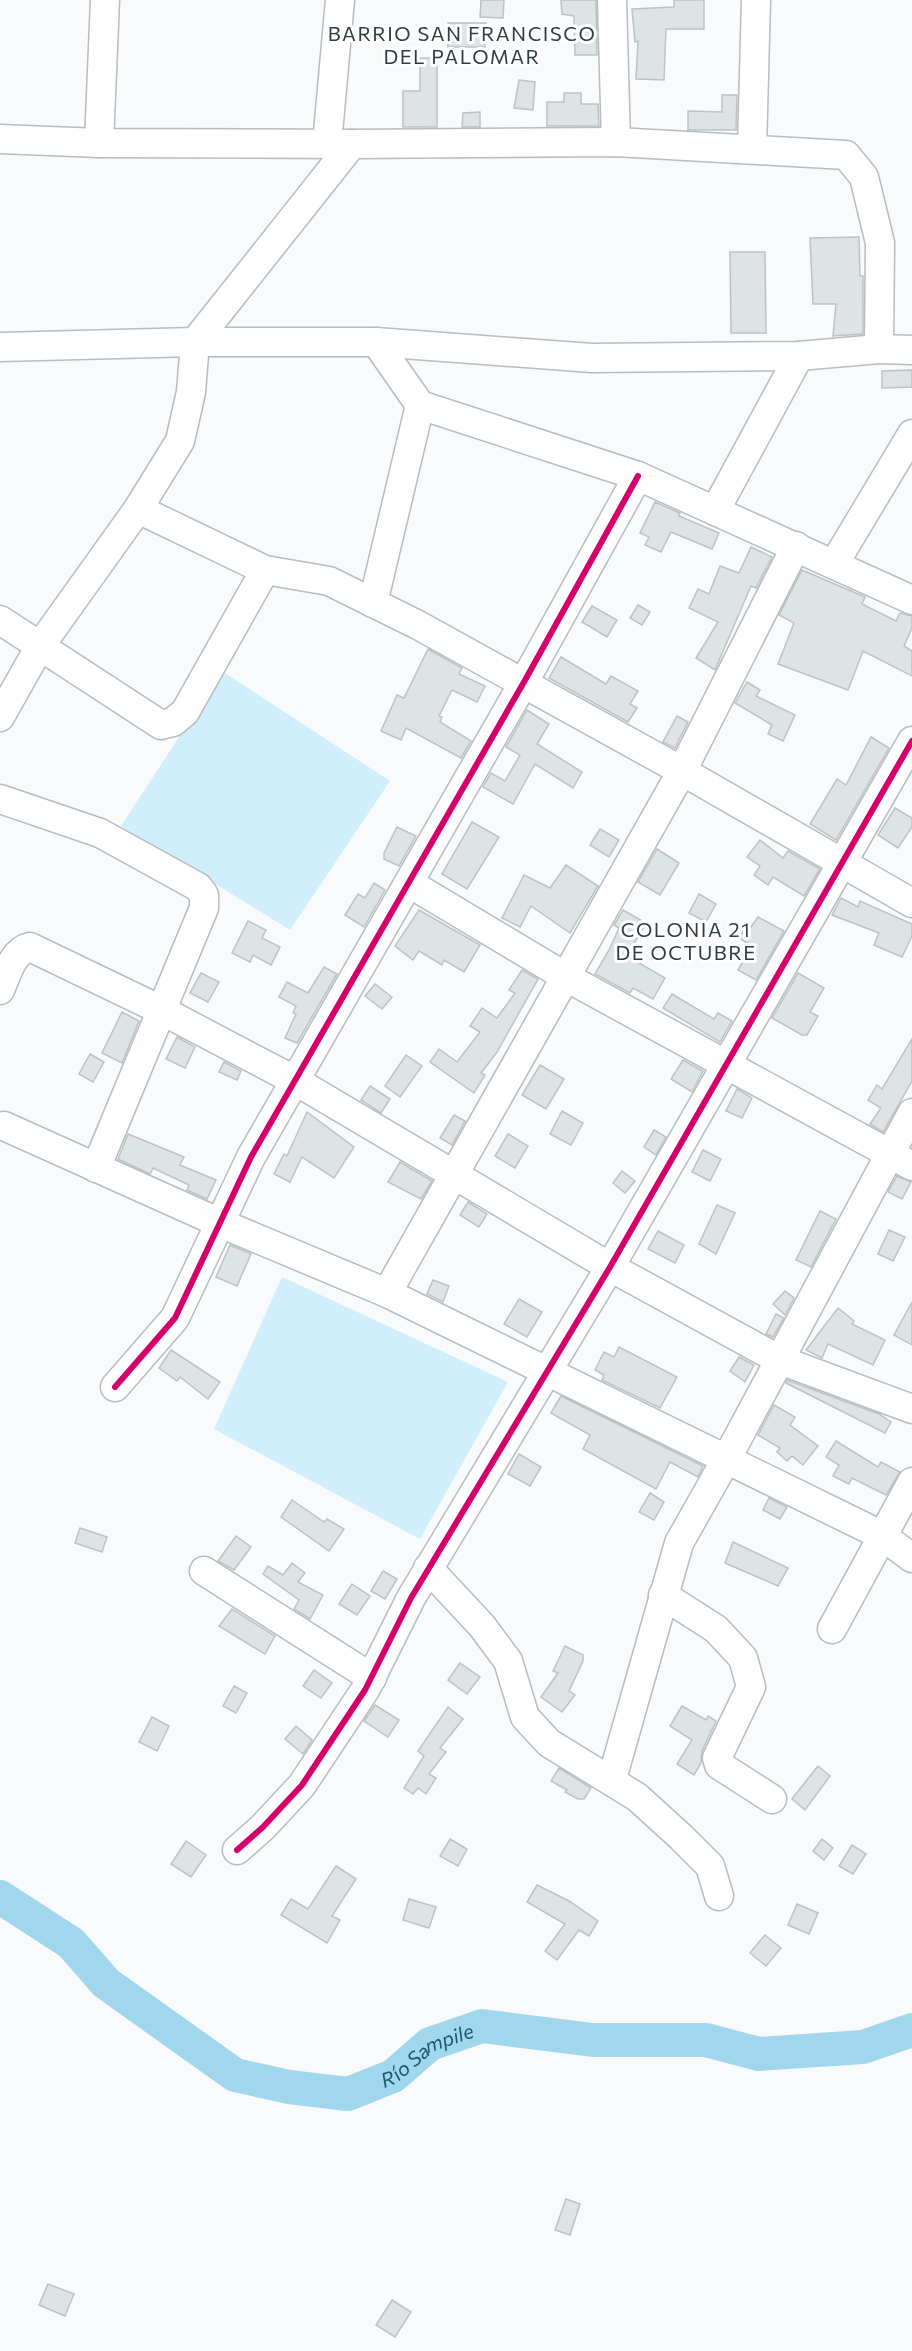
<svg xmlns="http://www.w3.org/2000/svg" width="912" height="2351" viewBox="0 0 912 2351" font-family="Commissioner,sans-serif">
<style>
.garden{fill:#d0eefb}
.lines{fill:none;stroke-linecap:round;stroke-linejoin:round}
.river{stroke:#a1d7ed;stroke-width:34}
.building{fill:#dee3e6;stroke:#bdc2c4;stroke-width:1.5}
.minor-casing{stroke:#b7bcbe;stroke-width:31}
.minor{stroke:#fefeff;stroke-width:28}
.cycleway-casing{stroke:#fff;stroke-width:10}
.cycleway{stroke:#d6006c;stroke-width:6}
.labels{text-anchor:middle;dominant-baseline:central;stroke-width:6;stroke-linejoin:round;paint-order:stroke}
.neighbourhood-label{font-size:20px;letter-spacing:1.5px;fill:#2d3d44;stroke:#fff}
.water-label{font-size:20px;font-style:italic;fill:#1b586d;stroke:#fff}
</style>
<rect width="100%" height="100%" fill="#f8fafc"/>
<g class="garden">
<path d="M222,671L390,781L290,930L121,826Z"/>
<path d="M282,1277L508,1382L420,1539L214,1429Z"/>
</g>
<g class="lines">
<path class="river" id="s1" d="M0,1897L71,1943L106,1983L235,2075L289,2087L348,2094L393,2076L430,2044L482,2026L593,2040H706L759,2054L863,2047L912,2030"/>
</g>
<g class="building">
<path d="M481,0H504L503,18L480,17Z"/>
<path d="M561,0H596L597,55H575L574,16L562,14Z"/>
<path d="M674,0H704V29H666L664,80L636,79L638,41L635,42L632,9L674,7Z"/>
<path d="M448,23H486L485,47H448Z"/>
<path d="M420,58H437V127H403V91H420Z"/>
<path d="M519,80L535,82L533,110L514,108Z"/>
<path d="M564,93H581V104H598L599,126H547V102H564Z"/>
<path d="M722,95H737L736,130H688V111L722,112Z"/>
<path d="M480,112V127H462L463,113Z"/>
<path d="M859,237L860,276H863V334L833,336L836,304H813L810,238Z"/>
<path d="M730,252H765L766,333H731Z"/>
<path d="M912,370V387L882,388V371Z"/>
<path d="M655,502L680,513L679,516L719,533L712,549L671,532L661,552L645,545L649,537L640,533Z"/>
<path d="M751,547L772,557L756,588L751,586L715,670L696,658L718,622L689,608L698,589L709,594L720,566L739,573Z"/>
<path d="M802,570L865,597L862,604L896,621L900,613L912,616V628L904,646L912,651V676L863,651L848,690L778,664L794,623L779,615Z"/>
<path d="M638,605L650,612L642,625L630,618Z"/>
<path d="M592,606L617,620L607,637L582,622Z"/>
<path d="M428,649L462,668L459,674L485,686L477,702L452,690L439,716L442,717L440,722L471,741L461,758L406,728L401,740L381,731L397,695L404,698Z"/>
<path d="M561,657L606,684L611,676L638,691L630,704L637,708L628,722L549,678Z"/>
<path d="M747,682L760,690L756,696L795,715L783,741L768,734L772,725L735,703Z"/>
<path d="M527,710L549,724L537,744L582,772L573,788L535,764L513,804L483,787L491,773L505,781L520,755L506,747Z"/>
<path d="M677,716L688,722L675,748L663,742Z"/>
<path d="M871,737L889,748L836,840L810,824L837,779L846,785Z"/>
<path d="M895,808L912,818V827L898,848L878,835Z"/>
<path d="M472,822L499,837L467,889L442,874Z"/>
<path d="M397,827L416,836L399,866L384,859V853Z"/>
<path d="M600,829L619,840L609,857L590,845Z"/>
<path d="M760,840L783,858L788,851L820,869L804,896L773,877L768,885L754,875L760,866L747,857Z"/>
<path d="M657,849L679,863L660,895L638,882Z"/>
<path d="M566,865L598,886L570,933L531,906L520,927L502,918L524,875L550,888Z"/>
<path d="M374,883L385,890L364,927L345,915L358,894L365,898Z"/>
<path d="M699,894L716,904L706,922L689,913Z"/>
<path d="M841,898L858,907L860,901L912,924V936L902,957L874,945L879,933L832,915Z"/>
<path d="M419,910L480,945L464,972L444,960L442,965L419,951L413,960L395,946Z"/>
<path d="M623,910L646,923L627,956L665,978L653,999L633,988L630,993L595,974L609,950L619,928L614,925Z"/>
<path d="M758,917L784,931L756,980L738,970L752,946L739,938L747,925L751,927Z"/>
<path d="M248,921L266,930L262,938L280,947L271,965L253,955L250,962L232,953Z"/>
<path d="M324,967L337,974L297,1043L285,1038L296,1014L293,1013L296,1006L279,997L287,982L308,993Z"/>
<path d="M522,970L538,979L497,1052L481,1073L485,1075L474,1093L430,1062L439,1049L457,1062L480,1032L470,1026L482,1008L497,1018L515,993L509,990Z"/>
<path d="M201,973L219,982L208,1002L190,993Z"/>
<path d="M798,973L824,988L810,1012L818,1016L807,1035H802L772,1018Z"/>
<path d="M375,984L392,997L382,1009L365,996Z"/>
<path d="M672,994L714,1019L718,1013L732,1021L720,1042L663,1008Z"/>
<path d="M122,1012L139,1021L122,1063L102,1053Z"/>
<path d="M177,1037L195,1047L185,1068L166,1059Z"/>
<path d="M912,1039V1081L883,1132L870,1124L881,1108L868,1100L877,1085L882,1089Z"/>
<path d="M90,1054L104,1062L93,1082L79,1074Z"/>
<path d="M406,1055L422,1066L400,1097L385,1086Z"/>
<path d="M683,1060L703,1071L692,1092L671,1079Z"/>
<path d="M224,1062L241,1071L237,1080L219,1072Z"/>
<path d="M540,1065L564,1079L546,1109L522,1095Z"/>
<path d="M370,1086L390,1099L381,1113L361,1100Z"/>
<path d="M737,1089L752,1098L742,1118L726,1111Z"/>
<path d="M562,1111L583,1123L571,1145L550,1134Z"/>
<path d="M307,1112L354,1147L334,1178L302,1157L290,1182L274,1174L284,1154L287,1156Z"/>
<path d="M454,1115L465,1121L452,1145L440,1138Z"/>
<path d="M654,1130L666,1137L656,1155L644,1147Z"/>
<path d="M128,1134L184,1157L180,1165L216,1180L207,1199L187,1190L189,1185L153,1168L150,1174L118,1159Z"/>
<path d="M508,1134L528,1146L515,1168L495,1156Z"/>
<path d="M703,1150L721,1159L710,1181L692,1172Z"/>
<path d="M400,1162L432,1181L421,1199L388,1182Z"/>
<path d="M622,1171L635,1181L625,1193L613,1183Z"/>
<path d="M897,1176L911,1182L902,1199L888,1192Z"/>
<path d="M468,1202L487,1214L479,1227L460,1215Z"/>
<path d="M717,1205L735,1213L716,1254L699,1244Z"/>
<path d="M820,1211L836,1219L811,1267L796,1260Z"/>
<path d="M889,1230L905,1237L893,1261L878,1254Z"/>
<path d="M658,1231L684,1245L675,1263L648,1249Z"/>
<path d="M230,1245L251,1254L237,1286L216,1277Z"/>
<path d="M433,1280L449,1286L443,1302L427,1294Z"/>
<path d="M785,1291L794,1298L785,1315L773,1304Z"/>
<path d="M519,1299L542,1312L527,1337L504,1324Z"/>
<path d="M912,1302V1345L894,1335Z"/>
<path d="M838,1308L854,1321L852,1324L885,1340L873,1365L828,1344L822,1358L806,1350Z"/>
<path d="M776,1314L784,1318L773,1337L766,1334Z"/>
<path d="M619,1347L677,1377L660,1408L602,1380L604,1375L595,1370L604,1352L614,1357Z"/>
<path d="M171,1350L220,1382L208,1399L180,1377L177,1381L159,1368Z"/>
<path d="M739,1357L754,1365L745,1382L730,1371Z"/>
<path d="M787,1380L879,1414L891,1422L885,1433L786,1383Z"/>
<path d="M561,1396L703,1466L698,1477L670,1462L656,1489L583,1449L590,1435L551,1413Z"/>
<path d="M774,1405L795,1417L790,1425L818,1446L803,1465L792,1456L787,1461L777,1452L780,1448L758,1435Z"/>
<path d="M836,1441L878,1467L881,1462L900,1472L886,1495L852,1478L849,1484L833,1476L839,1465L826,1457Z"/>
<path d="M519,1454L541,1467L530,1486L508,1474Z"/>
<path d="M650,1493L664,1502L654,1520L639,1512Z"/>
<path d="M769,1498L787,1507L780,1519L763,1510Z"/>
<path d="M292,1500L324,1522L327,1519L344,1529L329,1551L281,1517Z"/>
<path d="M80,1528L107,1537L102,1552L75,1543Z"/>
<path d="M236,1536L251,1547L234,1570L218,1561Z"/>
<path d="M733,1542L788,1568L778,1586L725,1563Z"/>
<path d="M292,1563L305,1573L298,1582L323,1595L310,1619L294,1609L299,1600L263,1574L268,1566L283,1575Z"/>
<path d="M383,1571L397,1579L385,1599L371,1591Z"/>
<path d="M352,1584L370,1596L357,1615L339,1604Z"/>
<path d="M232,1609L275,1636L265,1654L219,1626Z"/>
<path d="M565,1646L583,1655V1661L569,1691L575,1695L562,1712L541,1697L558,1673L553,1671Z"/>
<path d="M460,1663L480,1677L467,1694L448,1680Z"/>
<path d="M314,1670L332,1683L321,1698L303,1686Z"/>
<path d="M234,1686L247,1693L236,1713L223,1706Z"/>
<path d="M375,1705L399,1720L388,1737L364,1721Z"/>
<path d="M682,1706L706,1720L708,1716L716,1721L702,1751L701,1763L694,1775L677,1764L692,1740L670,1726Z"/>
<path d="M448,1707L463,1719L440,1748L446,1752L429,1774L436,1778L426,1794L418,1788L413,1794L404,1788L424,1756L418,1751Z"/>
<path d="M152,1717L169,1726L157,1751L139,1742Z"/>
<path d="M296,1726L312,1740L303,1754L285,1739Z"/>
<path d="M818,1766L830,1776L805,1810L792,1799Z"/>
<path d="M559,1768L591,1788L584,1799H578L565,1792L567,1790L551,1781Z"/>
<path d="M450,1839L467,1849L458,1866L440,1856Z"/>
<path d="M822,1839L833,1848L824,1860L813,1851Z"/>
<path d="M186,1841L206,1855L191,1877L171,1864Z"/>
<path d="M852,1845L866,1854L853,1874L839,1866Z"/>
<path d="M336,1866L356,1879L332,1916L340,1920L327,1943L281,1915L291,1899L308,1909Z"/>
<path d="M537,1885L569,1901L598,1921L589,1936L579,1930L557,1960L545,1951L565,1924L527,1902Z"/>
<path d="M409,1899L436,1907L429,1928L403,1920Z"/>
<path d="M797,1904L818,1913L809,1934L788,1925Z"/>
<path d="M765,1935L781,1948L766,1966L750,1953Z"/>
<path d="M566,2199L580,2204L570,2235L555,2230Z"/>
<path d="M48,2284L74,2294L65,2316L39,2305Z"/>
<path d="M392,2300L411,2312L395,2337L376,2325Z"/>
</g>
<g class="lines">
<g class="minor-casing">
<g id="minor">
<path d="M612,0L616,142"/>
<path d="M0,139L99,143L352,144L616,142L846,155L864,177L880,243L879,349"/>
<path d="M99,143L105,0"/>
<path d="M327,144L340,0"/>
<path d="M752,149L756,0"/>
<path d="M0,347L195,342H376L592,358L799,356L879,349L912,350"/>
<path d="M420,405L638,476L912,600"/>
<path d="M138,509L265,570L329,581L418,625L682,771L912,903"/>
<path d="M715,511L799,356"/>
<path d="M834,564L912,434"/>
<path d="M373,603L420,405L376,342"/>
<path d="M0,620L161,725L173,722L185,712L265,570"/>
<path d="M0,717L40,646L138,509L180,441L191,392L195,342L352,144"/>
<path d="M0,799L100,833L198,887L204,895V908L96,1168"/>
<path d="M409,883L566,977L912,1166"/>
<path d="M0,990C7,975 12,951 30,947L161,1010L294,1080L610,1267L780,1360L912,1409"/>
<path d="M4,1126L220,1223L387,1293L881,1535L912,1558"/>
<path d="M387,1293L682,771L796,546"/>
<path d="M115,1387L175,1318L251,1157L524,682L638,476"/>
<path d="M428,1568L482,1626L508,1661L525,1717L549,1743L637,1797L681,1837L710,1866L719,1896"/>
<path d="M204,1571L372,1678"/>
<path d="M663,1595L716,1629L743,1658L751,1687L717,1758L719,1765L772,1799"/>
<path d="M832,1629L912,1482"/>
<path d="M612,1779L679,1543L727,1458L912,1113"/>
<path d="M237,1850L263,1827L302,1785L365,1690L411,1598L610,1267L912,741"/>
</g>
</g>
<use href="#minor" class="minor"/>
<g class="cycleway-casing">
<g id="cycleway">
<path d="M115,1387L175,1318L251,1157L524,682L638,476"/>
<path d="M237,1850L263,1827L302,1785L365,1690L411,1598L610,1267L912,741"/>
</g>
</g>
<use href="#cycleway" class="cycleway"/>
</g>
<g class="labels">
<g class="neighbourhood-label">
<text x="462" y="33">BARRIO SAN FRANCISCO<tspan x="462" dy="23">DEL PALOMAR</tspan></text>
<text x="686" y="929">COLONIA 21<tspan x="686" dy="23">DE OCTUBRE</tspan></text>
</g>
<g class="water-label">
<text stroke="none"><textPath href="#s1" startOffset="500">Río Sampile</textPath></text>
</g>
</g>
</svg>
